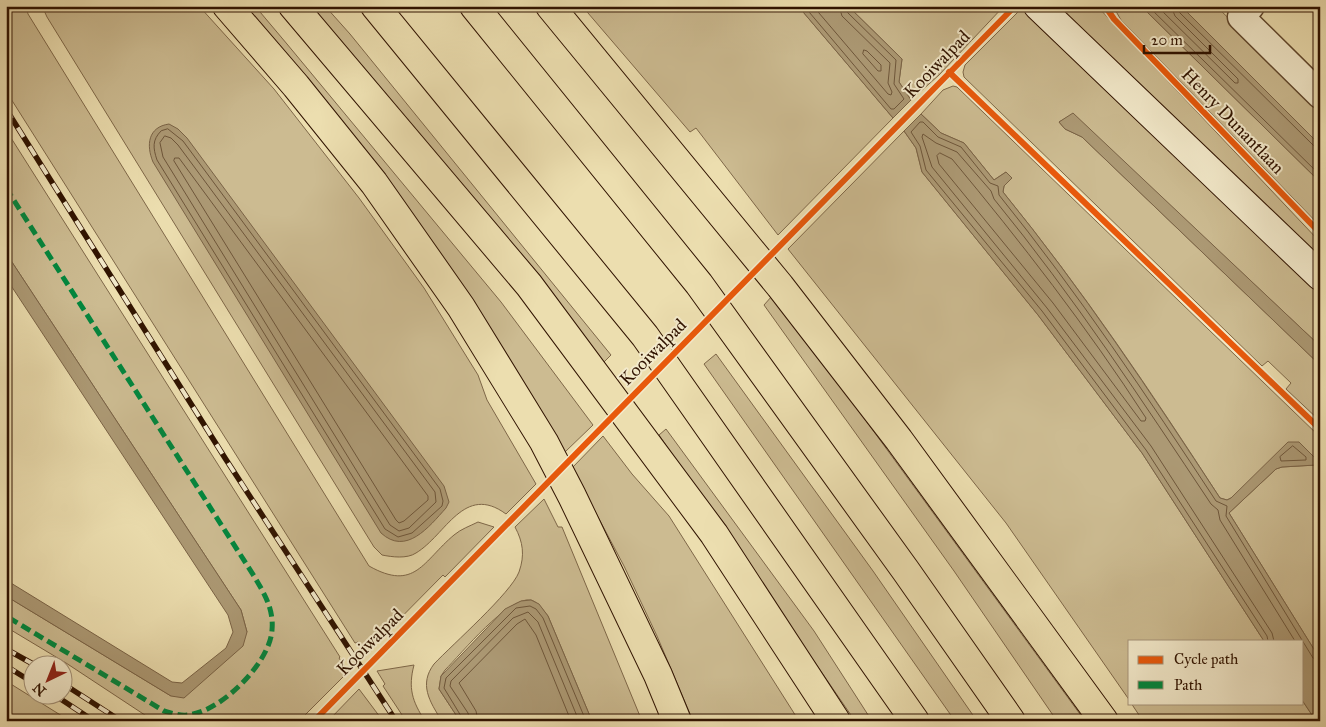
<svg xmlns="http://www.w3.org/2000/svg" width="1326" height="727" viewBox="0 0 1326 727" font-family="'IM FELL Great Primer',serif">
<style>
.green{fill:#ccbb91;stroke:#7e6748}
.water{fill:#ac9974;stroke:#7a6346}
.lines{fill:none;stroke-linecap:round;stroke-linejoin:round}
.shore{stroke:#6e563a;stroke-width:1}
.stream{stroke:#7a6346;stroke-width:7}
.minor-casing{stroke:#5f462c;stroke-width:29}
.secondary-casing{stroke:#301300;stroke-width:30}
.motorway-casing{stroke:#301300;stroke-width:30}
.minor{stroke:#f3eacb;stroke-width:26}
.secondary{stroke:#f3eacb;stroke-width:28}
.motorway{stroke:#ecdeaf;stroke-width:28}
.rail-casing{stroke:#301300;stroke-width:5.5}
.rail{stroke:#f3eacb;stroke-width:4;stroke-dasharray:11;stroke-linecap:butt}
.quiet{stroke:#00873e;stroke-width:5;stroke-dasharray:10 5;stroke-linecap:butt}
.cycleway-casing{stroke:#f3eacb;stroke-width:9}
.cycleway{stroke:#e8590c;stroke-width:6}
.labels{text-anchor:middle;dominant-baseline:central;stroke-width:4;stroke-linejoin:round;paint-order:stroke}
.street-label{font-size:18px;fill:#301300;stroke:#f3eacb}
</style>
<rect width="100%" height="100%" fill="#ecdeaf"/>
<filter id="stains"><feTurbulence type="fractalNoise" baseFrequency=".004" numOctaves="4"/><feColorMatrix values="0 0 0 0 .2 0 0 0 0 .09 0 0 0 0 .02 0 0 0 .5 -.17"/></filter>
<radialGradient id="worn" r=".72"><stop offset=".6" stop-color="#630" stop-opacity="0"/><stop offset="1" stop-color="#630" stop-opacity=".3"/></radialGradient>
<g class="green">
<path d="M6,6H26L28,14L369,566C415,592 423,561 454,535C461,529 470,526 478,522L494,527L445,577L443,575L365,654L358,642L355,643L6,91Z"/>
<path d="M42,6H199L274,89L359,198L424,288L478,375L487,400L536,484L506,514C464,483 446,535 416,553C407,559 392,557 382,555L374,547L47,17Z"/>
<path d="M236,6H255L287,44L501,302L593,425L565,452Z"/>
<path d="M309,6H325L350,34L611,355L602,364Z"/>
<path d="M582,6H798L893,118L778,235L696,128L690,132Z"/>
<path d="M848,6H1004L939,75L911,100L899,82L902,59Z"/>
<path d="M1057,6H1097L1320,242V262Z"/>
<path d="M1113,6H1141L1320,182V226L1121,20Z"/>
<path d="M1181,6H1216L1320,107V145Z"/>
<path d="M1022,8L1320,290V346L1073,114L1059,122L1065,129L1082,137L1320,365V421L1286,389L1291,383L1268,361L1262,366L964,77L963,72L965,65Z"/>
<path d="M953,86L957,87L1320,437V659L1229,513L1276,469L1282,467L1316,465L1299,442L1231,498L1227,500L1220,498C1152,393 1082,289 1003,192L1004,186L1012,178L1006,172L994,180L964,143L941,133L921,114L943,90Z"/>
<path d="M6,130L340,657L339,658L348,672L299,721H154L66,663L6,627V596L171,696L247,632L241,610L6,253Z"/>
<path d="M904,131L916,148L922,172L1038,315L1142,453L1264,641H1130V701L1006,523L788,249Z"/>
<path d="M772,296L818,355L1085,721H1057L954,571L764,305Z"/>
<path d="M716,354L873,571L977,721H955L704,364Z"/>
<path d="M666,429L814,631L872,721H855L659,435Z"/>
<path d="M603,436L632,474L669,516L799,721H693L657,636L624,566L572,468Z"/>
<path d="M544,499L558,527H562L642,721H592L548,616C543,610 538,602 531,600C508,596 461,654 445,670L441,676L439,689L460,721H442C429,701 419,684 434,664C453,644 511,593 519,572C525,555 523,542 515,527Z"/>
<path d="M414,665C408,688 412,701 425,721H406L383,686L385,684L377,671Z"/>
<path d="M6,681L70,721H6Z"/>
<path d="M359,689L383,721H328Z"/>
<path d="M1302,700L1316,721H1143L1131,703H1302Z"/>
</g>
<g class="water">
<path d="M798,6H848L902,59L899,82L911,100L893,118Z"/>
<path d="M1141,6H1181L1320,145V182Z"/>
<path d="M1073,113L1320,346V365L1082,137L1065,129L1059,122Z"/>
<path d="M921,114L941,133L964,143L994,180L1006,172L1012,178L1004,186L1003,192C1082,289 1151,393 1220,498L1227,500L1231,498L1288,442H1299L1318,461L1319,465H1316L1282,467L1276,469L1229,513L1320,659V721H1316L1302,700V641H1264L1142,453L1038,315L922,172L916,148L904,131Z"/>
<path d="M169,124L178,129L187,138L444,486L449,502L446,508C429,527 406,556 381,533L153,162C146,145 148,127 169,124Z"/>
<path d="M6,253L241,610L247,632L243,646L184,698L171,696L6,596V580L172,682L182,683L226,648L233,632L228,615L6,278Z"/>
<path d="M531,600L539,604L548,616L592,721H460L439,689L441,676L505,609L521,601Z"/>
</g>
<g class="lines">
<g class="shore">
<path d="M804,6L891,109H894L904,99L894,84L896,60L847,12L845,6"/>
<path d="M813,6L888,94L891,95L892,92L888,83L890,63L842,16L839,6"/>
<path d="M1148,6L1320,175"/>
<path d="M1157,6L1235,83H1238V79L1175,16L1171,6"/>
<path d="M1178,6L1179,12L1314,146L1320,148"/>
<path d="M864,50L867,51L881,65V71H878L863,54Z"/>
<path d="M168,129L183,141L440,489L443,501L442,506L412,533L398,537L385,529L157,160C153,148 152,140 161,131Z"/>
<path d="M165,136L171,138L178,145L435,492L436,502L409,528L399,531L390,525L163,157L160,143Z"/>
<path d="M940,153L952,159C1021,242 1087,327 1146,418L1145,421H1141L1053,303L939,164L937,156Z"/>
<path d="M175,158H179L428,496V500L404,521L399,523L396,520L174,161Z"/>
<path d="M1293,446L1306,457V460L1281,461L1280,457Z"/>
<path d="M1268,641L1267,636L1146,450L1042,311L926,170L920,146L911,132L920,122H923L938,137L961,147L990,183L998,186L999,195C1078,293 1147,396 1216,501L1227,506L1226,516L1313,658L1320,661"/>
<path d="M1274,641L1272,633L1151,446L1047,308L932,167L922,137L923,134L936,143L957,152L991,191L994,199C1074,297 1141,399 1211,504L1218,510L1220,520L1295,641"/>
<path d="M464,721L444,688L446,678L516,608L530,606L536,609L543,618L586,721"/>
<path d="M470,721L468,713L450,686L451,681L513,618L528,612L538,622L579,721"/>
<path d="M478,721L476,711L459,683L517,624L525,619L536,635L571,721"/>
</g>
<path class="stream" d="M6,716L14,721"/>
<g class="minor-casing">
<path id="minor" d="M1251,6L1241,17L1320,95"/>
</g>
<g class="secondary-casing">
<path id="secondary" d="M1038,6L1320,276"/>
</g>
<g class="motorway-casing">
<g id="motorway">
<path d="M227,6L296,86L374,183L461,307L544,442L572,496L658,675L677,721"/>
<path d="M293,6L529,285L714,534L836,721"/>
<path d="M375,6L645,336L915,721"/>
<path d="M474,6L699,284L906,571L1011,721"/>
<path d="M550,6L780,286L899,440L1104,721"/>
</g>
</g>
<use href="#minor" class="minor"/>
<use href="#secondary" class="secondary"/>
<use href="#motorway" class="motorway"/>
<g class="rail-casing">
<g id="rail">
<path d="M6,109L225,458L396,721"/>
<path d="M6,649L33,664"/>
<path d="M6,666L32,682"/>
<path d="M62,683L121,721"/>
<path d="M53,694L94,721"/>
</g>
</g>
<use href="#rail" class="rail"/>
<path class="quiet" d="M6,188L254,576C264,593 274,609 272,630C270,663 220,713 187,715C180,716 171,713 164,711L6,616"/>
<g class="cycleway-casing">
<g id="cycleway">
<path d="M1105,6L1114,19L1320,233"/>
<path d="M949,72L1320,429"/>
<path d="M314,721L1015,6"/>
</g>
</g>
<use href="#cycleway" class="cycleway"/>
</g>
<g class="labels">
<g class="street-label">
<text transform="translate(937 64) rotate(-46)">Kooiwalpad</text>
<text transform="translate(1233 121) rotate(46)">Henry Dunantlaan</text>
<text transform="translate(653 352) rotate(-45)">Kooiwalpad</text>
<text transform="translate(370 642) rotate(-45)">Kooiwalpad</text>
</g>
</g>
<rect width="1326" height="727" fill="none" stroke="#ecdeaf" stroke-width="25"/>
<rect x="8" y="8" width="1311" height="712" fill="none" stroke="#301300" stroke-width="2.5"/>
<rect x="12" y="12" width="1301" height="702" fill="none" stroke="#301300"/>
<rect x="1128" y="640" width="175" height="65" fill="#f3eacb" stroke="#a5947a"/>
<rect x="1138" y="656" width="25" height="8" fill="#e8590c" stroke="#a5947a"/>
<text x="1174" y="664" font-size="15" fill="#301300">Cycle path</text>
<rect x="1138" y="681" width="25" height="8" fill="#00873e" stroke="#a5947a"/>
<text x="1174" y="690" font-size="15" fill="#301300">Path</text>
<g transform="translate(48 680) rotate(223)"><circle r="24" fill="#f3eacb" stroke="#a5947a"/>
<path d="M0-4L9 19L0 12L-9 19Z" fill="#8f2418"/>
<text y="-8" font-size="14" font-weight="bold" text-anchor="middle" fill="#301300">N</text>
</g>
<path d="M1144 45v8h66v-8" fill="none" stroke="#301300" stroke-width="2.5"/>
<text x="1151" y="45" font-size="15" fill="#301300" stroke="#f3eacb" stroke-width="4" paint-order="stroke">20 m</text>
<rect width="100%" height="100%" filter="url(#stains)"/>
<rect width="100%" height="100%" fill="url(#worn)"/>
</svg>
